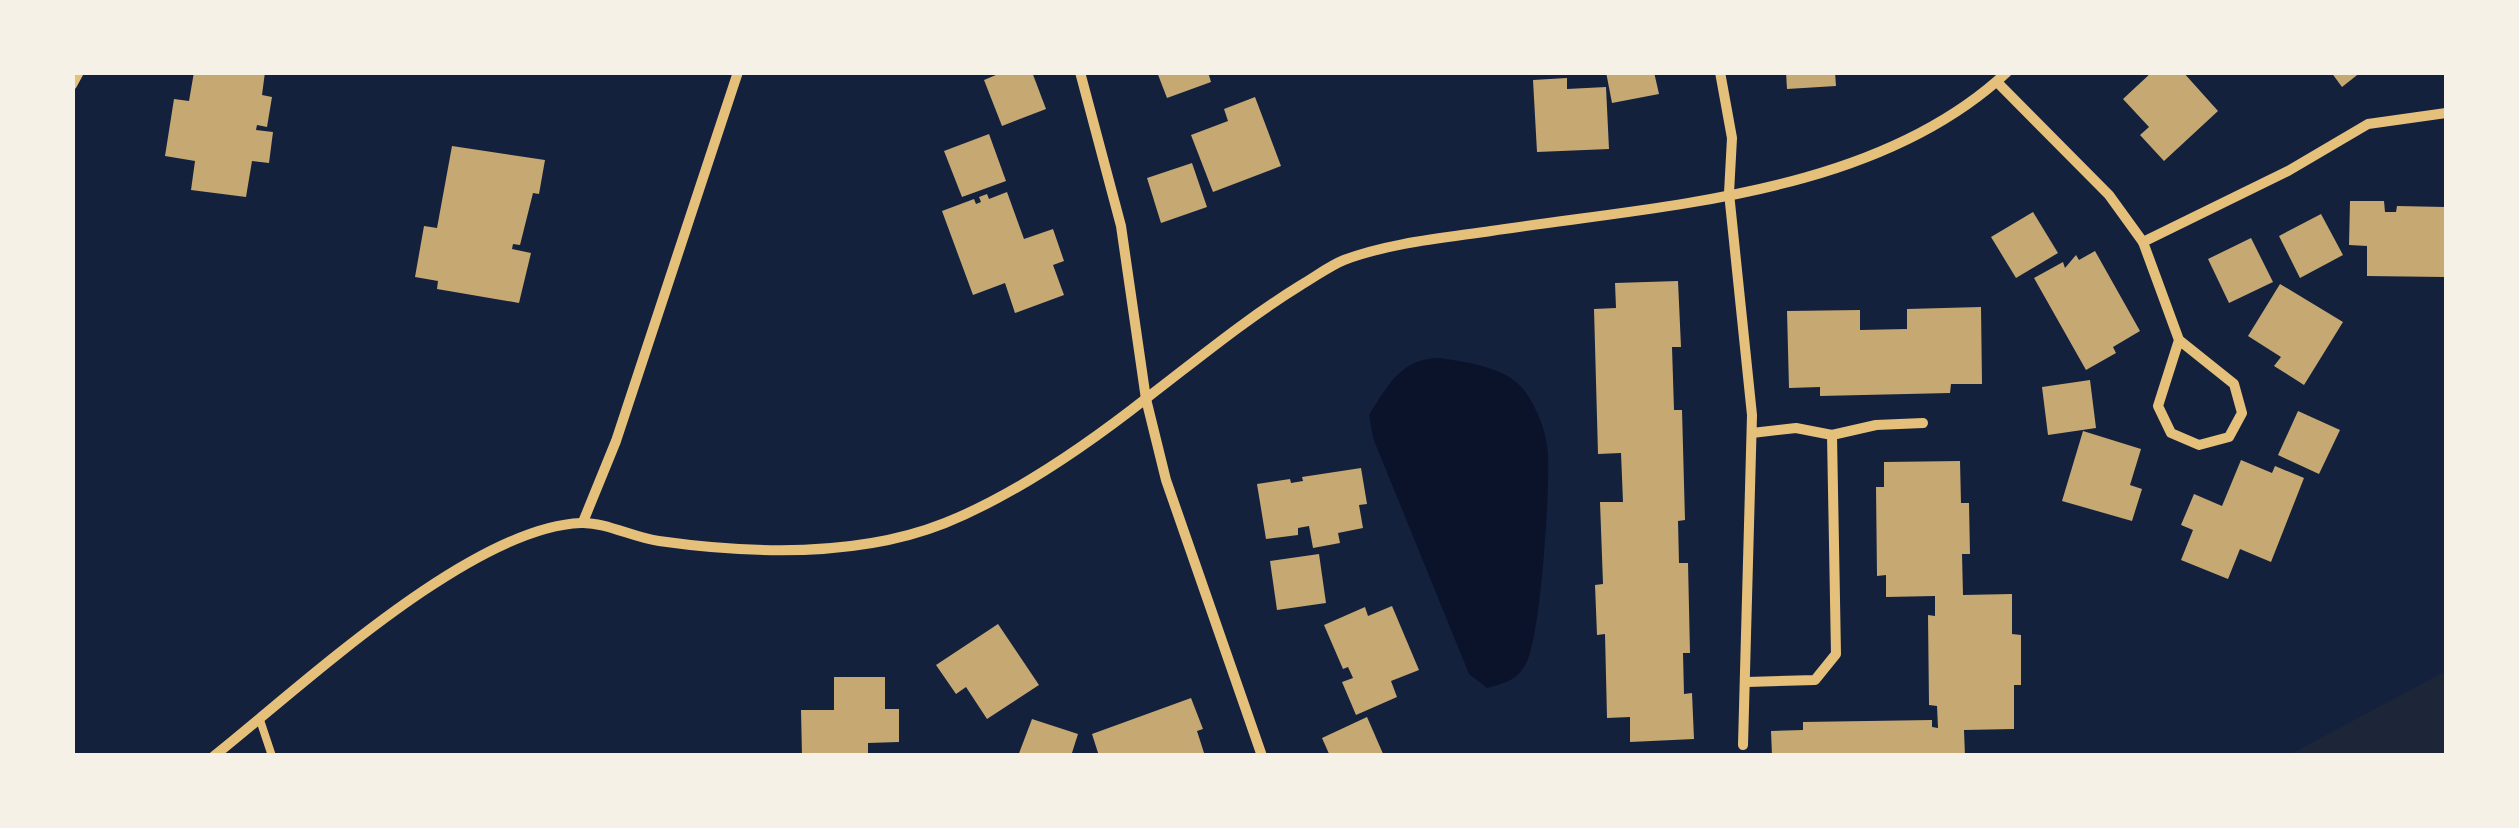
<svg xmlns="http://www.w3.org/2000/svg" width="2519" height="828" viewBox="0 0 2519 828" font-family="'Asap Condensed',sans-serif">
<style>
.green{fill:#1d2539}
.water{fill:#0b132b}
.building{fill:#c6a872}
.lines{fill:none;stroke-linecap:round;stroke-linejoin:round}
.service{stroke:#e5c07b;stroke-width:8}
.minor{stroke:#e5c07b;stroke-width:10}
</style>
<rect width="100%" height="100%" fill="#14213d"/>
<path class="green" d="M2446,671V755H2289Z"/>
<path class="water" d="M1441,358C1468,363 1505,366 1524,390C1537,407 1547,433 1548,454C1550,492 1541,627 1528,659C1520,679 1506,683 1487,688L1469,674L1373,438L1369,415C1388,385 1402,357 1441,358Z"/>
<g class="building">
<path d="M194,72H265L262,95L272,97L267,127L257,125L256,130L273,132L269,163L252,161L246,197L191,190L195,161L165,156L174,99L189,101Z"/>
<path d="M1003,72H1032L1046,109L1002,126L984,80Z"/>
<path d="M1157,72H1208L1211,82L1167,98Z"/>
<path d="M1606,72H1654L1659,94L1612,103Z"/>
<path d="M1786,72H1835L1836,86L1787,89Z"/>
<path d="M2152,72H2183L2218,111L2164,161L2140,135L2149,127L2123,99Z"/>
<path d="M2331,72H2361L2342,87Z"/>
<path d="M1567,78V89L1606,87L1609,149L1537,152L1533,80Z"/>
<path d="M1255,97L1281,166L1213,192L1191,135L1228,121L1224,109Z"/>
<path d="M989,134L1006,181L962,197L944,151Z"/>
<path d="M452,146L545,160L539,194L533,193L520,245L513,244L512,249L531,253L519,303L437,289L438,281L415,277L424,226L437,228Z"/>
<path d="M1192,163L1207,207L1161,223L1147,178Z"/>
<path d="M1007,192L1024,239L1053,229L1064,261L1053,265L1064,295L1015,313L1005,283L973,295L942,211L974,199L976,204L981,202L979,197L987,194L989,199Z"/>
<path d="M2350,201H2384L2385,212H2396L2397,206L2445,207L2444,277L2367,276V246L2349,245Z"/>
<path d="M2033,212L2058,253L2016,278L1991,237Z"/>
<path d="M2321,214L2343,255L2300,278L2279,236Z"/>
<path d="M2251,238L2273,282L2229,303L2208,259Z"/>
<path d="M2095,251L2140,331L2113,347L2116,353L2086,370L2034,278L2063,262L2065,268L2076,255L2079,260Z"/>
<path d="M1678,281L1681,347H1672L1674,410H1682L1685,520L1678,521L1679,563H1688L1690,653H1683L1684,694L1692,693L1694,739L1630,742V717L1607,718L1605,634L1597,635L1595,585L1603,584L1600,502H1623L1621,453L1598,454L1594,309L1616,308L1615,283Z"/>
<path d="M2280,284L2343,322L2304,385L2274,366L2281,357L2248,336Z"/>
<path d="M1981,307L1982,384H1951L1950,393L1820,396V387L1789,388L1787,311L1860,310V330L1907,329V309Z"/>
<path d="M2090,380L2096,428L2048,435L2042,387Z"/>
<path d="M2298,411L2340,430L2319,474L2278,455Z"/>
<path d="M2083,431L2141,449L2130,485L2142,489L2132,521L2062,501Z"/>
<path d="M2241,460L2272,473L2275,466L2304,478L2271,562L2240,549L2228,579L2181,560L2193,530L2181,525L2194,494L2222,506Z"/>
<path d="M1960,461L1961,503H1969L1970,554H1962L1963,595L2012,594V634L2021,635V685H2014V729L1964,730L1965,756H1772L1771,731L1803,730V722L1932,720V727L1938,728L1937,706L1929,705L1928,615L1935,616V596L1886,597V575L1877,576L1876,487H1884V462Z"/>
<path d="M1361,468L1367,504L1359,505L1363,528L1338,533L1340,543L1313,548L1309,526L1298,528V535L1266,539L1257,484L1290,479L1291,483L1303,481L1302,477Z"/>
<path d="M1319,554L1326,603L1277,610L1270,561Z"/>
<path d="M1392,606L1419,670L1391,681L1397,697L1356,715L1342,682L1353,678L1348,667L1343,669L1324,625L1365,607L1368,616Z"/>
<path d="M998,624L1039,685L987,719L966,687L956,694L936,665Z"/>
<path d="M834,677H885V709H899V742L868,743V756H802L801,710H834Z"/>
<path d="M1191,698L1203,729L1197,731L1205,756H1099L1092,734Z"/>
<path d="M1367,717L1384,756H1330L1322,738Z"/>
<path d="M1032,719L1078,734L1071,756H1018Z"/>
</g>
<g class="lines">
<path class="service" d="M260,720L272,756"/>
<g class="minor">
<path d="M1080,72L1121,226L1146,399L1166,480L1262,756"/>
<path d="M1720,72L1732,138L1729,193L1752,415L1743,745"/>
<path d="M1997,82L2109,195L2143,242"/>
<path d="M72,85L79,72"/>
<path d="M2179,340L2234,384L2242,413L2229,437L2199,445L2171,433L2158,406L2179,340L2143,242L2288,171L2368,124L2446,113"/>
<path d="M1832,435L1876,425L1923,423"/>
<path d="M583,522L616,441L738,72"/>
<path d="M1747,682L1815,680L1836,654L1832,435L1796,428L1752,433"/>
<path d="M214,756C301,687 471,527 581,523C606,522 634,538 659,541C751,554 857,558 945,523C1017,494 1087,445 1148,397C1199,358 1246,319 1301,285C1315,277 1329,266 1344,260C1389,243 1443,238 1491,231C1661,205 1875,196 2007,72"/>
</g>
</g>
<rect width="2519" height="828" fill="none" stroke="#f6f1e7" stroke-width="150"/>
</svg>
